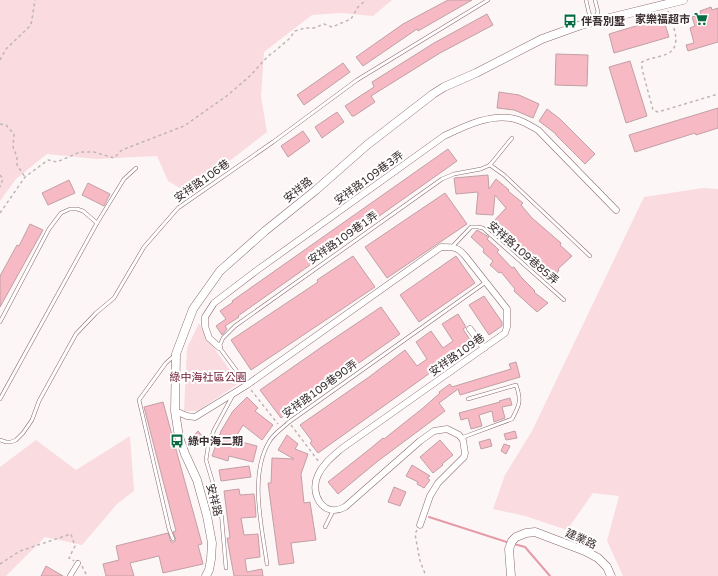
<svg xmlns="http://www.w3.org/2000/svg" width="718" height="576" viewBox="0 0 718 576" font-family="'Varela Round','Noto Sans TC',sans-serif">
<style>
.green{fill:#fadbe0}
.lines{fill:none;stroke-linecap:round;stroke-linejoin:round}
.stream{stroke:#e59aa8;stroke-width:2}
.building{fill:#f7b9c4;stroke:#c1a0a5}
.service-casing{stroke:#896a6f;stroke-width:4}
.pedestrian-casing{stroke:#896a6f;stroke-width:5.5}
.minor-casing{stroke:#896a6f;stroke-width:7}
.tertiary-casing{stroke:#896a6f;stroke-width:9}
.path{stroke:#beb5b6;stroke-width:1.5;stroke-dasharray:3 3;stroke-linecap:butt}
.service{stroke:#fff;stroke-width:3}
.pedestrian{stroke:#fff;stroke-width:4.5}
.minor{stroke:#fff;stroke-width:6}
.tertiary{stroke:#fff;stroke-width:8}
.labels{text-anchor:middle;dominant-baseline:central;stroke-width:4;stroke-linejoin:round;paint-order:stroke}
.poi-label{font-size:11px;font-weight:bold;fill:#3a2d2f;stroke:#fff;text-anchor:start}
.street-label{font-size:11px;fill:#3a2d2f;stroke:#fff}
.park-label{font-size:11px;fill:#6d1631;stroke:#fff}
</style>
<rect width="100%" height="100%" fill="#fdf6f7"/>
<g class="green">
<path d="M0,0H392L373,16L341,13L312,15L264,52L261,96L267,132L188,193L168,181L157,156L96,159L47,154L16,179L0,201Z"/>
<path d="M703,188L718,189V576H623L607,541L619,496L593,493L567,530L525,516L493,509L505,475L532,431L644,197Z"/>
<path d="M199,323L207,338L239,383L198,411H184L187,348Z"/>
<path d="M130,436L134,491L117,504L82,545L45,537L6,576H0V467L36,440L76,470Z"/>
</g>
<g class="lines">
<g class="stream">
<path d="M429,517L510,543"/>
<path d="M514,544L525,547L550,576"/>
</g>
</g>
<g class="building">
<path d="M448,0H472L418,31L417,29L363,66L356,57L403,24Z"/>
<path d="M711,7L712,10L718,8V42L688,51L686,45L694,43L690,28L695,26L692,17L701,14L700,11Z"/>
<path d="M487,14L493,25L440,53L371,96L375,102L354,116H352L345,106L374,87L372,82L434,43Z"/>
<path d="M663,18L669,37L614,53L609,34Z"/>
<path d="M556,54L588,55L587,86L555,85Z"/>
<path d="M630,61L647,116L626,123L609,67Z"/>
<path d="M343,63L350,72L304,105L297,95Z"/>
<path d="M499,92L519,95L539,104L533,118L514,110L497,108Z"/>
<path d="M718,108V128L696,135L695,133L635,152L629,135Z"/>
<path d="M547,109L560,119L595,154L585,164L556,135V134L539,121Z"/>
<path d="M337,112L344,122L322,138L315,127Z"/>
<path d="M303,131L310,141L288,157L281,146Z"/>
<path d="M448,149L457,161L238,316L239,317L225,326L227,329L222,335L216,326L226,319L220,311L233,302L232,301Z"/>
<path d="M488,175L489,189L496,179L509,190L508,191L523,203L521,205L532,218L561,243L560,245L572,256L558,269L559,270L551,282L538,269L539,268L523,254L506,234L493,224V222L506,208L495,195L493,215L476,214L478,192L456,194L454,178Z"/>
<path d="M69,180L75,193L48,205L42,193Z"/>
<path d="M88,183L110,194L104,206L82,195Z"/>
<path d="M445,193L467,224L387,278L365,247Z"/>
<path d="M30,224L43,230L0,307V276L17,245L19,246Z"/>
<path d="M477,230L489,237L487,239L499,250L497,252L512,268L514,267L521,277L535,291L534,292L548,303L537,312L514,291L515,289L501,272L499,273L490,265L493,261L483,252L484,249L471,237Z"/>
<path d="M353,256L375,287L251,370L231,340L318,282L317,280Z"/>
<path d="M456,256L475,283L419,322L400,295Z"/>
<path d="M484,296L502,322V326L489,335L469,305Z"/>
<path d="M381,307L400,334L281,418L260,390L323,346Z"/>
<path d="M458,314L466,327L463,329L472,343L318,453L310,443L312,441L300,425L369,377L405,350L417,366L427,359L416,342L431,331L443,348L453,341L442,324Z"/>
<path d="M516,362L520,377L460,395L458,389L439,403L445,411L378,461L338,494L328,482L371,448L383,438L384,439L423,408L440,393L439,392L450,384L452,387L511,369L509,364Z"/>
<path d="M247,397L258,408L255,411L273,425L262,440L243,425L234,440L257,446L253,462L229,456L228,461L212,456L221,431L233,411Z"/>
<path d="M510,398L512,405L502,407L505,418L494,422L492,411L479,415L482,426L471,429L468,418L461,420L459,413L500,402L499,401Z"/>
<path d="M163,402L202,544L198,545L203,564L163,573L159,556L130,563L134,576H106L103,564L119,560L116,546L168,533L171,542H174L176,540L173,532L176,531L144,407Z"/>
<path d="M198,431L202,436L194,448L189,441Z"/>
<path d="M515,431L517,438L506,440L504,434Z"/>
<path d="M287,435L298,444L295,449L308,454L301,474L304,503L310,502L316,540L291,543L294,563L279,565L268,483H271L272,458L294,459L278,450Z"/>
<path d="M490,439L492,446L481,449L479,442Z"/>
<path d="M440,440L453,455L442,464L443,465L433,473L420,457Z"/>
<path d="M504,444L510,446L506,454L501,451Z"/>
<path d="M412,465L430,476L427,478L430,480L424,488L417,484L418,482L406,476Z"/>
<path d="M249,466L251,477L221,481L219,470Z"/>
<path d="M394,487L406,492L400,506L388,502Z"/>
<path d="M239,489L240,495L254,494L255,502L256,517L241,518L244,535L258,534L260,557L245,559L247,572L262,569L263,576H234L227,538H230L224,491Z"/>
<path d="M46,566L63,576H41Z"/>
</g>
<g class="lines">
<g class="service-casing">
<g id="service">
<path d="M586,0L589,13L593,20"/>
<path d="M594,20L598,12L595,0"/>
<path d="M490,165L504,175L590,256"/>
<path d="M97,223L124,179L136,168"/>
<path d="M452,247L471,227H478L483,228L564,300"/>
<path d="M0,322L49,229L61,213L70,209H77L83,211L97,223L0,399"/>
<path d="M247,385L219,347L223,338L235,326L442,179L454,174L481,169L490,165L512,138"/>
<path d="M461,438L512,419C519,406 522,401 516,385L468,399"/>
<path d="M0,440L6,442H11L16,440L23,433L32,420L39,401L76,334L96,313L114,298L144,247L178,208L273,142L357,80L488,0"/>
<path d="M325,527L333,511"/>
<path d="M173,539L169,529L139,400L166,363L175,355"/>
<path d="M267,564C262,527 249,476 269,442C273,434 283,428 289,422L486,282"/>
<path d="M226,568L221,510L206,460L208,447L214,430L233,395"/>
</g>
</g>
<g class="pedestrian-casing">
<path id="pedestrian" d="M70,576L78,563"/>
</g>
<g class="minor-casing">
<g id="minor">
<path d="M470,329L484,348"/>
<path d="M219,347L209,338L205,326V317L214,303L256,271L444,136C465,126 491,113 515,119C523,121 531,126 538,130L616,210"/>
<path d="M175,411L187,416L195,417L247,385L441,247C454,247 458,247 466,257L507,309V327L505,333L341,449C332,457 323,464 318,475C309,493 323,519 345,507L420,441L434,431L447,429L459,435L463,440L465,453L464,457L438,483L430,496L420,525"/>
</g>
</g>
<g class="tertiary-casing">
<g id="tertiary">
<path d="M206,576L209,570L211,559L212,543L207,516L197,480L185,454L179,437L175,411L176,354L193,309L220,271L265,231L316,190L367,145L433,94L444,87L476,73L542,39L581,25L683,0"/>
<path d="M511,576L509,549L512,541L516,537L526,533L535,532L585,551L598,558L607,567L611,576"/>
</g>
</g>
<g class="path">
<path d="M668,11C672,24 684,46 667,54C659,57 650,58 642,62V69L653,110L658,112L718,94"/>
<path d="M0,60L6,49L31,25L35,0"/>
<path d="M0,124L6,125L14,134L13,147L17,157V165L25,177"/>
<path d="M0,175L3,179L0,187"/>
<path d="M0,213L25,177L48,160L57,162L80,152H94L114,158L122,150L184,126L228,95L251,75L268,56L275,51L289,39L295,31L305,28H314L324,24L332,27L351,19L358,7L366,0"/>
<path d="M251,390L278,424"/>
<path d="M291,425L319,462"/>
<path d="M417,530L415,534L420,561L426,576"/>
<path d="M0,564L20,551L71,534L75,546L69,558L74,561"/>
<path d="M82,566L87,576"/>
</g>
<use href="#service" class="service"/>
<use href="#pedestrian" class="pedestrian"/>
<use href="#minor" class="minor"/>
<use href="#tertiary" class="tertiary"/>
</g>
<defs>
<g id="supermarket-bare" transform="scale(1.08)"><path d="M-6-5.5h2.5l.6 2H6L4.5 2H-2.5L-4.4-4H-6ZM-1.5 3.2a1.3 1.3 0 1 0 .1 0ZM3 3.2a1.3 1.3 0 1 0 .1 0Z" fill="#086b41" stroke="#fff" stroke-width="2.5" paint-order="stroke"/></g>
<g id="bus-bare" transform="scale(1.08)"><path d="M-5-6H5V4H4V6H2V4H-2V6H-4V4H-5ZM-3.5-4V0h7V-4ZM-3.5 1.2v1.5H-2V1.2ZM2 1.2v1.5H3.5V1.2Z" fill="#086b41" stroke="#fff" stroke-width="2.5" paint-order="stroke"/></g>
</defs>
<g fill-rule="evenodd">
<use href="#supermarket-bare" x="701" y="19"/>
<use href="#bus-bare" x="570" y="21"/>
<use href="#bus-bare" x="177" y="441"/>
</g>
<g class="labels">
<g class="poi-label">
<text x="690" y="19" text-anchor="end">家樂福超市</text>
<text x="581" y="21">伴吾別墅</text>
<text x="188" y="441">綠中海二期</text>
</g>
<g class="street-label">
<text transform="translate(369 178) rotate(-36)">安祥路109巷3弄</text>
<text transform="translate(202 181) rotate(-35)">安祥路106巷</text>
<text transform="translate(298 190) rotate(-39)">安祥路</text>
<text transform="translate(343 238) rotate(-35)">安祥路109巷1弄</text>
<text transform="translate(523 253) rotate(41)">安祥路109巷85弄</text>
<text transform="translate(457 355) rotate(-35)">安祥路109巷</text>
<text transform="translate(320 389) rotate(-36)">安祥路109巷90弄</text>
<text transform="translate(214 500) rotate(76)">安祥路</text>
<text transform="translate(581 539) rotate(24)">建業路</text>
</g>
<g class="park-label">
<text x="208" y="377">綠中海社區公園</text>
</g>
</g>
</svg>
